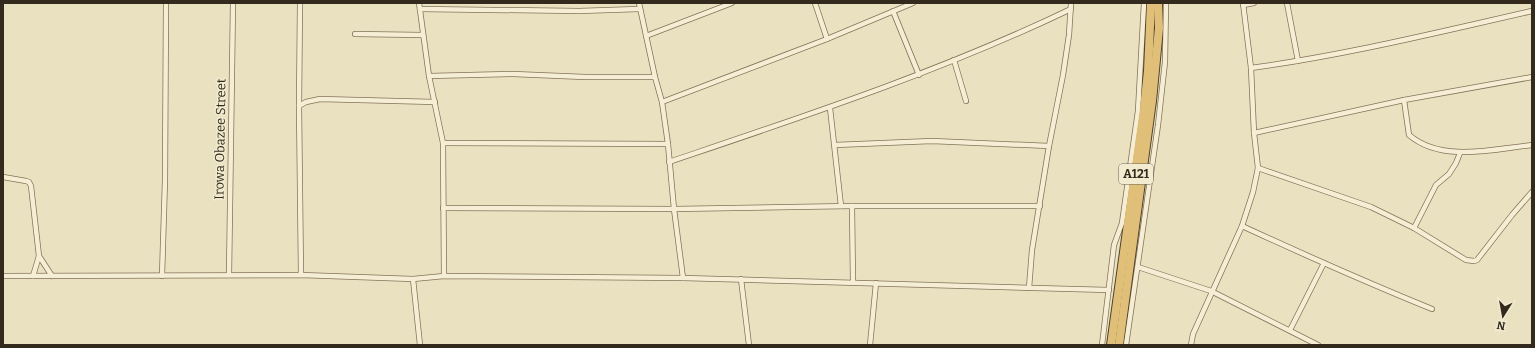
<svg xmlns="http://www.w3.org/2000/svg" width="1535" height="348" viewBox="0 0 1535 348" font-family="Bitter,serif">
<style>
.lines{fill:none;stroke-linecap:round;stroke-linejoin:round}
.minor-casing{stroke:#82735a;stroke-width:6}
.trunk-casing{stroke:#50412e;stroke-width:10}
.minor{stroke:#f6eed4;stroke-width:4.5}
.trunk{stroke:#e0c079;stroke-width:8}
.labels{text-anchor:middle;dominant-baseline:central;stroke-width:3;stroke-linejoin:round;paint-order:stroke}
.shield{fill:#f2ebd0;stroke:#6c6453;stroke-width:1}
.shield-label{font-size:12px;font-weight:bold;fill:#332a1d}
.street-label{font-size:13px;fill:#332a1d;stroke:#f2ebd0}
</style>
<rect width="100%" height="100%" fill="#eae1c1"/>
<g class="lines">
<g class="minor-casing">
<g id="minor">
<path d="M300,3L299,106L301,275"/>
<path d="M419,3L429,76L443,143L444,276"/>
<path d="M639,3L655,77L662,102L668,144L674,209L683,278"/>
<path d="M815,3L827,39"/>
<path d="M1287,3L1298,61"/>
<path d="M1243,5L1254,3"/>
<path d="M420,9L579,11L639,9"/>
<path d="M893,11L919,75"/>
<path d="M355,34L423,35"/>
<path d="M646,36L732,3"/>
<path d="M954,60L966,101"/>
<path d="M1251,68C1346,55 1439,32 1532,11"/>
<path d="M429,76L513,74L585,77H655"/>
<path d="M1404,100L1409,135C1442,163 1493,149 1532,145"/>
<path d="M662,102L827,39L913,3"/>
<path d="M299,106L306,102L320,99L435,102"/>
<path d="M830,108L841,206"/>
<path d="M1254,133L1404,100L1532,77"/>
<path d="M443,143L668,144"/>
<path d="M835,145L932,141L1049,146"/>
<path d="M669,162C805,116 942,71 1071,9"/>
<path d="M1258,168L1371,207L1414,228L1466,260L1474,261L1477,260L1512,215L1532,192"/>
<path d="M3,177L26,181L29,182L31,186L39,256L33,276"/>
<path d="M852,206L853,282"/>
<path d="M443,208L674,209L852,206H1040"/>
<path d="M1242,226C1305,255 1368,283 1432,309"/>
<path d="M1414,228L1436,185L1449,174L1456,163L1460,153"/>
<path d="M39,256L52,276"/>
<path d="M1138,267L1211,291L1318,345"/>
<path d="M229,275L233,3"/>
<path d="M3,276L301,275L413,279L444,276L683,278L1109,290"/>
<path d="M162,276L165,180L166,3"/>
<path d="M413,279L420,345"/>
<path d="M741,279L749,345"/>
<path d="M1029,288L1032,250L1049,146L1063,75L1069,35L1071,3"/>
<path d="M1290,330L1324,263"/>
<path d="M870,345L876,283"/>
<path d="M1102,345L1114,245L1122,223L1138,111L1144,3"/>
<path d="M1126,345L1158,125L1165,62L1166,3"/>
<path d="M1191,345L1193,334L1242,226L1253,192L1258,168L1254,133L1251,68L1243,3"/>
</g>
</g>
<g class="trunk-casing">
<g id="trunk">
<path d="M1111,345L1144,109L1148,71L1151,3"/>
<path d="M1119,345L1152,101L1159,28L1158,3"/>
</g>
</g>
<use href="#minor" class="minor"/>
<use href="#trunk" class="trunk"/>
</g>
<g class="labels">
<rect class="shield" x="1119" y="164" width="34" height="20" rx="3"/>
<g class="shield-label">
<text x="1136" y="174">A121</text>
</g>
<g class="street-label">
<text transform="translate(220 139) rotate(-89)">Irowa Obazee Street</text>
</g>
</g>
<rect width="1535" height="348" fill="none" stroke="#332a1d" stroke-width="8"/>
<g transform="translate(1503 316) rotate(191)" stroke="#f2ebd0" stroke-width="3" paint-order="stroke">
<path d="M0-3L7 15L0 10L-7 15Z" fill="#332a1d"/>
<text y="-6" font-size="11" font-weight="bold" text-anchor="middle" fill="#332a1d">N</text>
</g>
</svg>
